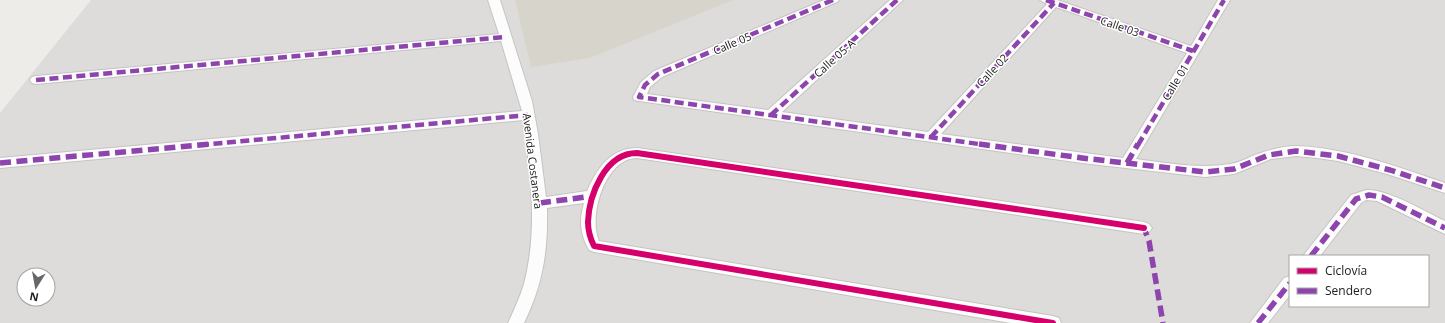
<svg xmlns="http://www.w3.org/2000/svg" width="1445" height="323" viewBox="0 0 1445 323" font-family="'Open Sans',sans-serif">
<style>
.residential{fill:#dddcda;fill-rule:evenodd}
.construction{fill:#d7d5cb}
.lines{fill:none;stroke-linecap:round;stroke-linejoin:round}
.street-casing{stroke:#c5c4c3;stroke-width:2}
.street{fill:#fcfcfc;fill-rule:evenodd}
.quiet-far1{stroke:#8e44ad;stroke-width:4.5;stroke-dasharray:9 4.5;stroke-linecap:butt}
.quiet{stroke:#8e44ad;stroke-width:5.5;stroke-dasharray:11 5.5;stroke-linecap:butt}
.cycleway-casing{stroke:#fff;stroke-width:9}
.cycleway{stroke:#d6006c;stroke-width:6}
.labels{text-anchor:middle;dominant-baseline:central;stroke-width:3;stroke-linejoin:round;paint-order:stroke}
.street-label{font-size:11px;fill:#202020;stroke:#fff}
</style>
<rect width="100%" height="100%" fill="#eeece9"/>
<path class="residential" d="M91,0H1445V323H0V113ZM1290,256H1428V306H1290ZM24,275H48V299H24Z"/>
<path class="construction" d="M515,0H733L590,58L531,67Z"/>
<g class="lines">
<g class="street-casing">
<g id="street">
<path d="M488,0H500L532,101L538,134L546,197L587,191C597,169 610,148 637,148L1144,222L1149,224L1152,228L1149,232L1144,234L637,158C605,158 588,216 599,241L1053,316L1059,318L1061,323H1011L594,252L589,250C580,234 579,220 584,203L547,208C548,251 543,284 524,323H508C514,310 520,297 524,284C538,230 531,173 523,120L0,168V158L522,111L501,41L36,84L32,83L30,80L32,77L36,76L499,34Z"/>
<path d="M824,0H839L837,2L662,77L650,87L647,94L768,110L890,0H903L782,112L928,132L1047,4L1040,0H1057L1191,46L1218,0H1230L1136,159C1167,163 1199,169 1230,164C1237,163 1244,160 1250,157C1265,151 1281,146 1297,146C1348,148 1398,167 1445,183V193L1387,174L1338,161L1317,158L1296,156L1271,159L1234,174L1205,177L1082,163L639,101L634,100L633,97L641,82L654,71ZM1056,7L1187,53L1123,158L941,134Z"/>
<path d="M1366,190C1386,188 1426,212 1445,221V234L1377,201L1366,200L1361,203L1320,256H1303L1351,195Z"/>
<path d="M1290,276V295L1268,323H1250L1284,278Z"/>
</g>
</g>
<use href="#street" class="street"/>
<g class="quiet-far1">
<path d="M833,0L658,74L645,85L639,97L986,145"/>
<path d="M1046,0L1193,51"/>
<path d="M36,80L505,37"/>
<path d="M771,115L897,0"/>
<path d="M931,137L1054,3"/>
<path d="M200,145L528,115"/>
<path d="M1138,145L1224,0"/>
</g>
<g class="quiet">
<path d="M979,144L1082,158L1205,172L1234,169L1269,155L1296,151L1338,156L1390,170L1445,188"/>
<path d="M0,163L211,144"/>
<path d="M1127,163L1138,144"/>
<path d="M540,203L593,196"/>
<path d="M1141,228H1144L1149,241L1163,323"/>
<path d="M1311,256L1356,199L1369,195L1382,197L1445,228"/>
<path d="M1258,323L1290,283"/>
</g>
<g class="cycleway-casing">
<path id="cycleway" d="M1053,323L594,246C590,238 588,231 588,222C589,195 605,153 637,153L1144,228"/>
</g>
<use href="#cycleway" class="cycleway"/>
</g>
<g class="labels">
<g class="street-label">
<text transform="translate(1120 26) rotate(19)">Calle 03</text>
<text transform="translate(732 43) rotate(-23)">Calle 05</text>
<text transform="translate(834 58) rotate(-42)">Calle 05-A</text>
<text transform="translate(992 70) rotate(-47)">Calle 02</text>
<text transform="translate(1175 82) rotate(-59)">Calle 01</text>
<text transform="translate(533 161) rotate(83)">Avenida Costanera</text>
</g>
</g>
<rect x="1289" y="255" width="140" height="52" fill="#ffffff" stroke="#a6a6a6"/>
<rect x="1297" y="268" width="20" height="6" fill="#d6006c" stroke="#a6a6a6"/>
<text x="1325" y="275" font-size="12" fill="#202020">Ciclovía</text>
<rect x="1297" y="288" width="20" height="6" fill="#8e44ad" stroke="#a6a6a6"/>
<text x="1325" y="295" font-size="12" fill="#202020">Sendero</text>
<g transform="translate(36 287) rotate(191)"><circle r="19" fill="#ffffff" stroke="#a6a6a6"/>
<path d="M0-3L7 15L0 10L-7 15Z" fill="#686766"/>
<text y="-6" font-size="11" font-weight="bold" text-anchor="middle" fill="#202020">N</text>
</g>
</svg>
